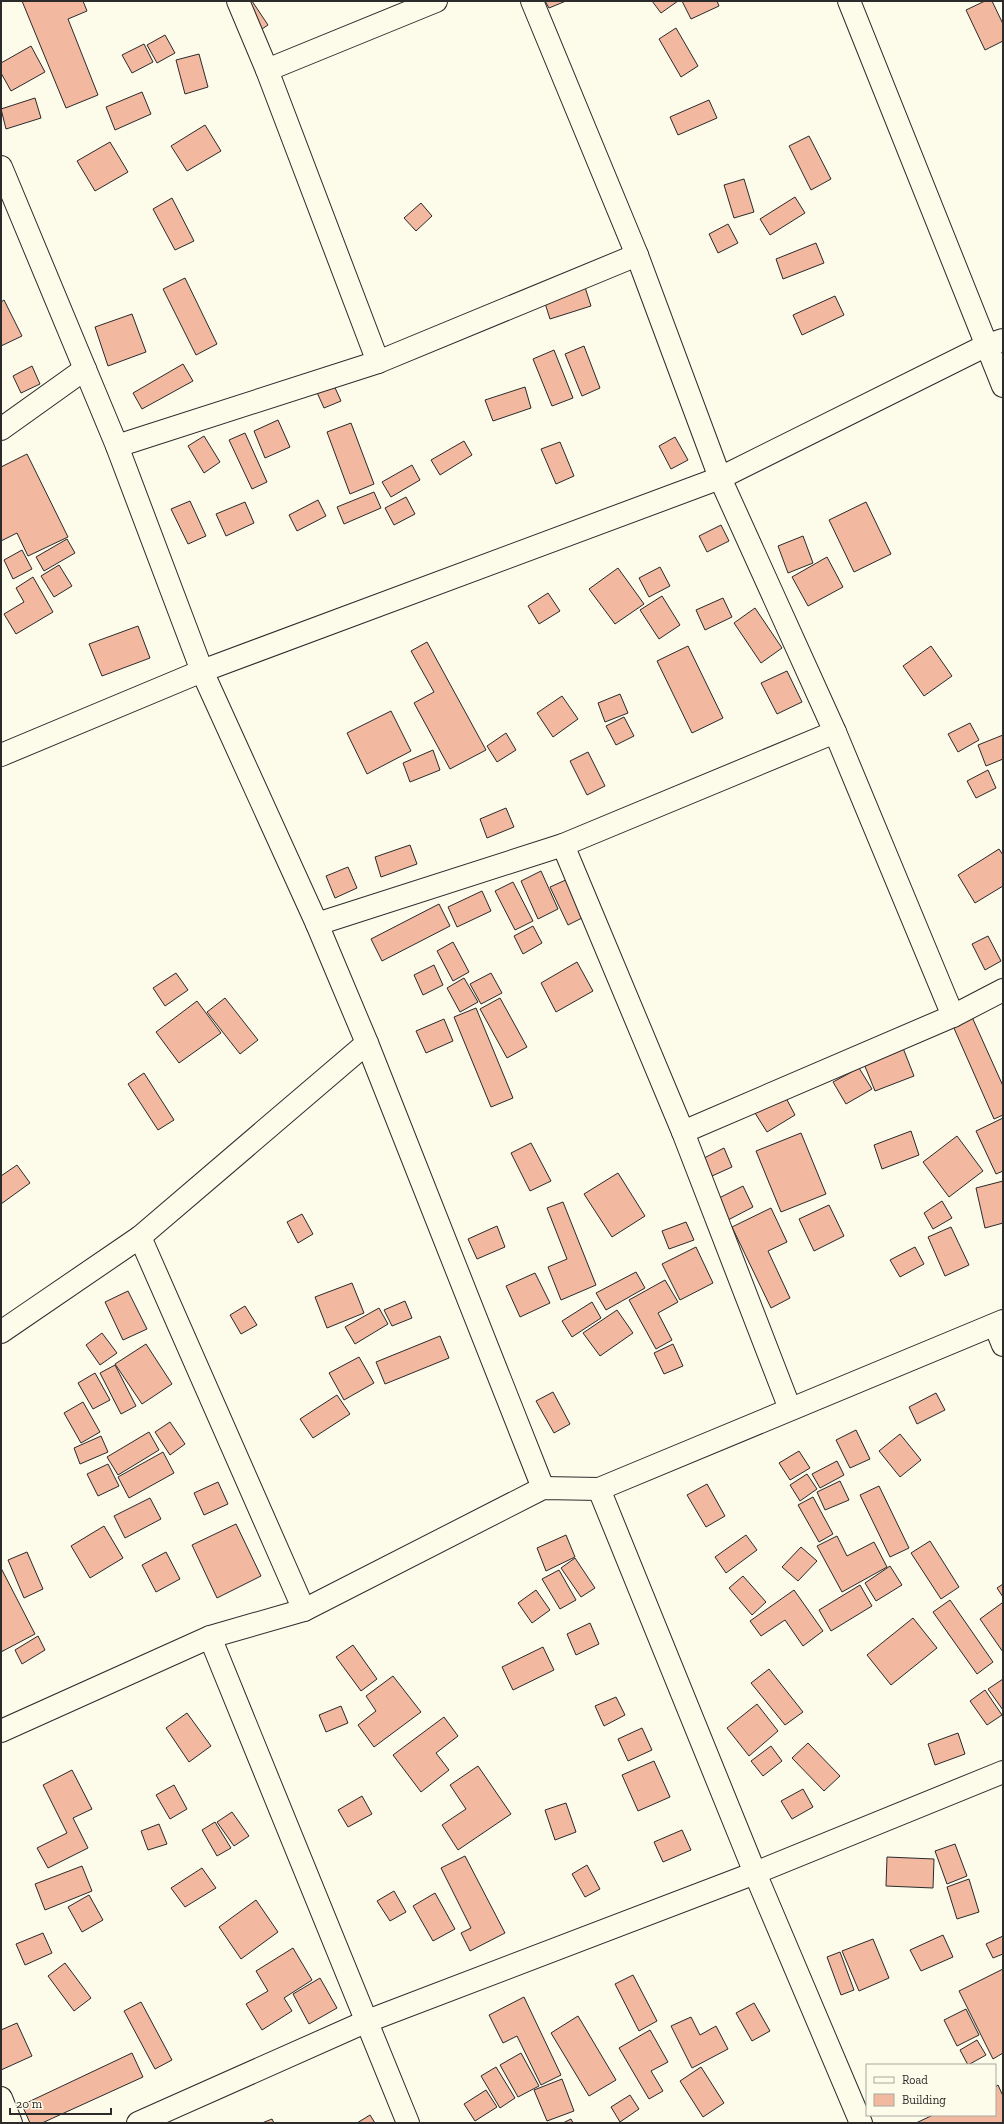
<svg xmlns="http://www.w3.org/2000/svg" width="1004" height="2124" viewBox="0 0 1004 2124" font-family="'Zilla Slab',serif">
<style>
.building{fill:#f2b8a0;stroke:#2b2b2b}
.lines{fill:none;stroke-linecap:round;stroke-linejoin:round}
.minor-casing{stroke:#2b2b2b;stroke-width:24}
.minor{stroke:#fdfbea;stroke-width:22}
</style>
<rect width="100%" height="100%" fill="#fdfbea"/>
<g class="building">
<path d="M22,1H83L87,11L68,19L98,95L66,108Z"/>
<path d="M238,1H252L268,25L250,37Z"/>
<path d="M545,1H566L549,8Z"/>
<path d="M652,1H678L661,13Z"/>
<path d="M682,1H717L719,6L691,19Z"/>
<path d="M985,1H992L1003,24V41L985,50L966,10Z"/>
<path d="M676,28L698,66L681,77L659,39Z"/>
<path d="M165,35L175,53L157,63L147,45Z"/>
<path d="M144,44L153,62L132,73L122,55Z"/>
<path d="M31,46L45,72L11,91L1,73V63Z"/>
<path d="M199,54L208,87L185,94L176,60Z"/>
<path d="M142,92L151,114L115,130L106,107Z"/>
<path d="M35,98L41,118L6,129L1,109Z"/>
<path d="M709,100L717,118L678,135L670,117Z"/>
<path d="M205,125L221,151L187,171L171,146Z"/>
<path d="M809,136L831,179L811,190L789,146Z"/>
<path d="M110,142L128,172L95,191L77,161Z"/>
<path d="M744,179L754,212L734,218L724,185Z"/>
<path d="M795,197L805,213L770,235L760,219Z"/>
<path d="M172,198L194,241L175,250L153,209Z"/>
<path d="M421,203L432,216L416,231L404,218Z"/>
<path d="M728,224L738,243L718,253L709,234Z"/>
<path d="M816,243L824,263L783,279L776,259Z"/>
<path d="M185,278L217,344L196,355L163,289Z"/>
<path d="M584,284L591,306L550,319L543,297Z"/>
<path d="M835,296L844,315L802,335L793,315Z"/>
<path d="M4,300L22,336L1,346V302Z"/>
<path d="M132,314L146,352L108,366L95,327Z"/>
<path d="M584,346L600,388L582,396L565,354Z"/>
<path d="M554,350L573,398L552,406L533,359Z"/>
<path d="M183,364L193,381L142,409L133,393Z"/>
<path d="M32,366L40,384L21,393L13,376Z"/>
<path d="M332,381L341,401L324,408L315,388Z"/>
<path d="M525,387L531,408L493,421L485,400Z"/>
<path d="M278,420L290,447L265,458L254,431Z"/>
<path d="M351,423L374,484L350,494L327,432Z"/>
<path d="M245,433L267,482L252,489L229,440Z"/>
<path d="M204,436L220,462L204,473L188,446Z"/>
<path d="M675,437L688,460L671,469L659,446Z"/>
<path d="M464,441L472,455L440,475L431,460Z"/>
<path d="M560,442L574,476L556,484L541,449Z"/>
<path d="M27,454L68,537L28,556L17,533L1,541V467Z"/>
<path d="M412,465L420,480L391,497L382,482Z"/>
<path d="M374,492L381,508L344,524L337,507Z"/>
<path d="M406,497L415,514L394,525L385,508Z"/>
<path d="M318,500L326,516L297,531L289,515Z"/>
<path d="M190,501L206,536L188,544L171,509Z"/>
<path d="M245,502L254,523L226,536L216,514Z"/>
<path d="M866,502L891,554L854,572L829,520Z"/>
<path d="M721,525L729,541L707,552L699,536Z"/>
<path d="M803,536L813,563L788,573L778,546Z"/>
<path d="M67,539L75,553L44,571L36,557Z"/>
<path d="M22,550L32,569L13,579L4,560Z"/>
<path d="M827,557L843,587L808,606L792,577Z"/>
<path d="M59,565L72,586L54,597L41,576Z"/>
<path d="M660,567L670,586L649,597L639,578Z"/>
<path d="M618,568L644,604L615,624L589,589Z"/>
<path d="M33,577L53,612L16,634L4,614L24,602L16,588Z"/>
<path d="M548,593L560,611L539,624L528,606Z"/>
<path d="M662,596L680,625L659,639L640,610Z"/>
<path d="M723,598L732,617L705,630L696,610Z"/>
<path d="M755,608L782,648L761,663L734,623Z"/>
<path d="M138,626L150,658L102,676L89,644Z"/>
<path d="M427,642L486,750L450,769L414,703L434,692L411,651Z"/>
<path d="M688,646L723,718L692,733L657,661Z"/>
<path d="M931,646L952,676L924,696L903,666Z"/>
<path d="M787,671L802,702L777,714L761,683Z"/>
<path d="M620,694L628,713L605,722L598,703Z"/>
<path d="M562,696L578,719L553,737L537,713Z"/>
<path d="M391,711L411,751L367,774L347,733Z"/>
<path d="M624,717L634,736L616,745L606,726Z"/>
<path d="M970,723L979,740L958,752L948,734Z"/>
<path d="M506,733L516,750L497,762L487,746Z"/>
<path d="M1003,735V759L986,766L978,745Z"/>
<path d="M433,750L440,770L410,782L403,763Z"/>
<path d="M588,752L605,786L587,795L570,761Z"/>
<path d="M988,770L996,788L976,798L967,781Z"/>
<path d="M506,808L514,827L487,838L480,819Z"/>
<path d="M410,845L417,864L381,877L375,857Z"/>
<path d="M999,849L1003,855V886L975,903L958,875Z"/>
<path d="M348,867L357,888L335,898L326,876Z"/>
<path d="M541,871L558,909L538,919L521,881Z"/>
<path d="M568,879L586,916L568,925L550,887Z"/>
<path d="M513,882L533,921L515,930L495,891Z"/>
<path d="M482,891L491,911L457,927L448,907Z"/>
<path d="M439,904L450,926L382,961L371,939Z"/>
<path d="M533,926L542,943L523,954L514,936Z"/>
<path d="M988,936L1001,961L985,970L972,944Z"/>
<path d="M453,942L469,972L453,981L437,951Z"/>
<path d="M577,962L593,991L556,1012L541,983Z"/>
<path d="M434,965L443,985L423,995L414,975Z"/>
<path d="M176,973L188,990L165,1006L153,988Z"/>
<path d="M491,973L502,993L481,1004L470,984Z"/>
<path d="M464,978L478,1002L460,1012L447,988Z"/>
<path d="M225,998L258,1040L240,1054L207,1012Z"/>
<path d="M500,998L527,1047L507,1058L480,1009Z"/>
<path d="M197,1001L221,1033L179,1063L156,1032Z"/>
<path d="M476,1008L513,1098L491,1107L454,1017Z"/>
<path d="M972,1017L1003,1086V1115L994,1119L953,1026Z"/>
<path d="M444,1019L453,1041L426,1053L416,1031Z"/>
<path d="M903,1048L914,1076L875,1091L864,1064Z"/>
<path d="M859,1068L872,1089L846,1104L833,1082Z"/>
<path d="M144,1073L174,1120L158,1130L128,1084Z"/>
<path d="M785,1096L795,1115L767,1132L755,1113Z"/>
<path d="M1003,1118V1171L996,1174L976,1131Z"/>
<path d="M911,1131L919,1155L882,1169L874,1145Z"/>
<path d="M801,1133L826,1194L781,1212L756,1151Z"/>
<path d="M957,1136L983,1171L949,1197L923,1162Z"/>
<path d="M531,1143L551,1181L530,1191L511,1153Z"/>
<path d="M724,1148L732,1167L712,1176L704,1158Z"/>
<path d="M17,1165L30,1183L1,1204V1176Z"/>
<path d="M618,1173L645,1216L612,1237L584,1194Z"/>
<path d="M1003,1181V1223L985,1228L976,1188Z"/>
<path d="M743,1186L753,1207L728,1220L717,1199Z"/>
<path d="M942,1201L952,1218L933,1229L924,1213Z"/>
<path d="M563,1202L596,1285L561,1300L548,1267L567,1259L547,1208Z"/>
<path d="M829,1205L844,1236L814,1251L799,1219Z"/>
<path d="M771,1208L787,1242L768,1251L790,1298L771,1308L732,1227Z"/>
<path d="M302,1214L313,1234L298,1243L287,1222Z"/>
<path d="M686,1222L694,1240L669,1249L662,1231Z"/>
<path d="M497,1226L505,1247L477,1259L468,1239Z"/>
<path d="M951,1227L969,1265L945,1276L928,1237Z"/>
<path d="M696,1247L713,1283L680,1300L662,1264Z"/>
<path d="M915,1247L924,1264L900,1277L890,1260Z"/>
<path d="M636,1272L645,1288L606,1310L596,1293Z"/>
<path d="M535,1273L550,1303L520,1317L506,1286Z"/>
<path d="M665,1280L678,1302L658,1313L672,1340L656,1349L629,1300Z"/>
<path d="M352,1283L364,1313L327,1328L315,1297Z"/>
<path d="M128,1291L147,1329L123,1340L105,1302Z"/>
<path d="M405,1301L412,1318L392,1326L384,1310Z"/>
<path d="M592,1302L601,1318L572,1337L562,1321Z"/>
<path d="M245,1306L257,1325L241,1334L230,1315Z"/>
<path d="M379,1308L388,1324L355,1344L345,1327Z"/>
<path d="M617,1310L633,1333L600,1356L583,1333Z"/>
<path d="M102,1333L117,1353L100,1365L86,1345Z"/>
<path d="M440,1336L449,1358L385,1384L376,1362Z"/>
<path d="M146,1344L172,1384L142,1404L115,1364Z"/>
<path d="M673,1344L683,1366L664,1374L654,1353Z"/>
<path d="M359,1357L374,1383L344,1400L329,1373Z"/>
<path d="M115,1365L136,1406L121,1414L100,1373Z"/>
<path d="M95,1373L110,1400L93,1409L78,1383Z"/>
<path d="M553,1392L570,1424L554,1433L536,1401Z"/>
<path d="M936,1393L945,1410L917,1424L909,1407Z"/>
<path d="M337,1395L350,1414L313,1438L300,1419Z"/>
<path d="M83,1402L100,1432L81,1443L64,1413Z"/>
<path d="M170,1422L185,1444L170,1455L155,1432Z"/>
<path d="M856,1430L870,1459L850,1468L836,1440Z"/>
<path d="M149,1432L159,1450L118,1475L107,1457Z"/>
<path d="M900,1434L921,1460L900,1477L879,1451Z"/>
<path d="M101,1436L108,1452L80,1464L74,1448Z"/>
<path d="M799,1451L810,1468L790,1480L779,1463Z"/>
<path d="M163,1452L174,1473L129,1498L118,1477Z"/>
<path d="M837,1461L844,1475L820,1488L812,1474Z"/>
<path d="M108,1464L119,1486L98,1496L87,1474Z"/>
<path d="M807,1474L817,1489L800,1501L790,1485Z"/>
<path d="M840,1481L849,1500L825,1510L817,1492Z"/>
<path d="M218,1482L228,1504L204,1515L194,1493Z"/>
<path d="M707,1484L725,1516L706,1527L687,1495Z"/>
<path d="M879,1486L909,1548L890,1557L860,1495Z"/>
<path d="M813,1497L833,1534L819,1542L798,1505Z"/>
<path d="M150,1498L161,1519L125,1538L114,1516Z"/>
<path d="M236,1524L261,1576L217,1598L192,1545Z"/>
<path d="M104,1526L123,1558L90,1578L71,1546Z"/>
<path d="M566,1535L575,1557L546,1571L537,1548Z"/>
<path d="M746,1535L757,1550L726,1573L715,1557Z"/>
<path d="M837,1536L847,1556L874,1542L887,1567L842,1592L817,1546Z"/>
<path d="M930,1541L959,1587L941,1599L911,1553Z"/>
<path d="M801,1547L817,1561L798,1581L782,1567Z"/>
<path d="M27,1552L43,1589L24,1598L8,1560Z"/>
<path d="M166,1552L180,1579L156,1592L142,1565Z"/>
<path d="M575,1558L595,1588L581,1597L561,1568Z"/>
<path d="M890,1566L902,1585L876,1601L865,1583Z"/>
<path d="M1,1568L35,1634L1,1652Z"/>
<path d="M559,1570L576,1600L560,1609L542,1579Z"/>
<path d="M743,1576L766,1602L752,1615L729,1588Z"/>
<path d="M1003,1584V1597L997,1588Z"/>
<path d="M860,1585L872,1606L831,1631L819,1610Z"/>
<path d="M536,1590L550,1610L532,1623L518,1603Z"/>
<path d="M794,1590L823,1631L803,1646L785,1620L761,1636L750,1621Z"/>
<path d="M950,1600L993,1662L977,1674L933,1612Z"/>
<path d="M1002,1603L1003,1604V1652L980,1619Z"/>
<path d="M913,1618L937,1648L891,1685L867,1655Z"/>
<path d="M590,1623L599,1644L576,1655L567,1634Z"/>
<path d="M38,1636L45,1650L22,1664L15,1650Z"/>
<path d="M353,1645L377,1679L361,1691L336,1657Z"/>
<path d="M543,1647L554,1670L513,1690L502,1667Z"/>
<path d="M769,1669L803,1712L785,1725L751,1683Z"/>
<path d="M393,1676L421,1712L374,1747L358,1725L376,1711L366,1696Z"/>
<path d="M1003,1679V1710L988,1689Z"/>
<path d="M985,1690L1002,1715L987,1725L970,1701Z"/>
<path d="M616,1697L625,1715L604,1726L595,1706Z"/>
<path d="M757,1704L778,1731L749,1756L727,1728Z"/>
<path d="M341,1706L348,1723L326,1732L319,1715Z"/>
<path d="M187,1713L211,1746L189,1762L166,1728Z"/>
<path d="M444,1717L458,1736L436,1753L449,1770L421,1792L393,1755Z"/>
<path d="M642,1728L652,1750L628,1761L618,1739Z"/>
<path d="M958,1733L965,1754L935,1765L928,1744Z"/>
<path d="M808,1743L840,1776L824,1791L792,1758Z"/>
<path d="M771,1746L782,1761L763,1776L751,1761Z"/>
<path d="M654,1761L670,1797L638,1811L622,1775Z"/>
<path d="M478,1766L511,1814L458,1850L442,1825L466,1809L450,1785Z"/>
<path d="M72,1770L92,1809L73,1818L88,1848L48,1868L37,1848L67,1833L43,1785Z"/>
<path d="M174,1785L187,1809L170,1819L156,1795Z"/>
<path d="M803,1789L813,1807L792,1819L781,1801Z"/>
<path d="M362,1796L372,1814L348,1827L338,1810Z"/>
<path d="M566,1803L576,1832L555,1840L545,1810Z"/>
<path d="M232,1812L249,1836L234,1846L217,1822Z"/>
<path d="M215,1822L231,1848L217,1856L202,1830Z"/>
<path d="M159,1824L167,1844L148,1850L141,1831Z"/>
<path d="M682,1830L691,1850L663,1862L654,1842Z"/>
<path d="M955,1844L967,1876L947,1884L935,1851Z"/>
<path d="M465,1856L505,1933L470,1951L461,1933L471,1928L441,1868Z"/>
<path d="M887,1857L934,1859L933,1888L886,1886Z"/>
<path d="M587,1865L600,1889L585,1897L572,1874Z"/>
<path d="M82,1866L92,1891L45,1910L35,1884Z"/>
<path d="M202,1868L216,1888L185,1907L171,1888Z"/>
<path d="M969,1879L979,1912L957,1919L947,1887Z"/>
<path d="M394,1891L406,1912L390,1921L377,1901Z"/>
<path d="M435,1893L455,1929L433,1941L413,1906Z"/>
<path d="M89,1895L103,1920L82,1932L68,1907Z"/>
<path d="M256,1900L278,1932L241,1959L219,1927Z"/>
<path d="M43,1933L52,1953L25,1965L16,1944Z"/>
<path d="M943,1935L953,1957L921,1971L910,1950Z"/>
<path d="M1003,1936V1954L993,1958L986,1944Z"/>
<path d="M873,1939L889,1978L859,1991L842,1951Z"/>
<path d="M293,1948L312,1980L284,1998L292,2011L262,2030L246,2004L268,1991L256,1971Z"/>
<path d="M840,1952L854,1990L841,1995L827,1957Z"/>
<path d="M65,1963L91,1998L74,2011L48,1976Z"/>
<path d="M1003,1969V2053L993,2059L959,1991Z"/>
<path d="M633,1975L657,2021L639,2031L615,1984Z"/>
<path d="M320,1978L337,2008L309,2024L293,1994Z"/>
<path d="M524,1997L561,2075L541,2085L517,2036L503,2043L489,2015Z"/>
<path d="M141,2002L172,2060L155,2069L124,2011Z"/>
<path d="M754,2003L770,2031L752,2041L736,2013Z"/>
<path d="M966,2009L979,2035L957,2046L944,2020Z"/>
<path d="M578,2016L616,2080L589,2096L551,2033Z"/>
<path d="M691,2017L700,2035L716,2026L728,2049L692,2068L671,2026Z"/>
<path d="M17,2023L32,2056L1,2070V2030Z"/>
<path d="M650,2030L668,2062L651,2071L663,2091L649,2099L619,2048Z"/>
<path d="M977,2040L986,2055L968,2065L960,2050Z"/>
<path d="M132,2053L143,2077L42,2123H30L22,2105Z"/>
<path d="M521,2053L539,2086L518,2097L500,2065Z"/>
<path d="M496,2067L515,2098L500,2108L481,2076Z"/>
<path d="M701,2067L724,2103L703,2117L680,2081Z"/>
<path d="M562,2079L574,2111L547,2121L534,2090Z"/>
<path d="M998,2085L1003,2096V2123H916L933,2115H995V2087Z"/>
<path d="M486,2090L497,2107L475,2121L464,2104Z"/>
<path d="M630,2095L639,2109L620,2122L611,2107Z"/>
<path d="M370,2115L375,2123H357Z"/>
<path d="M272,2119L274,2123H262Z"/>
<path d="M571,2119L573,2123H563Z"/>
</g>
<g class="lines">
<g class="minor-casing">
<g id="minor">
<path d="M238,1L267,70L378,362"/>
<path d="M532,1L637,255L720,478L835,732L953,1016"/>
<path d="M849,1L1003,386"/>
<path d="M267,70L436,1"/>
<path d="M1,167L117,446L202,671L317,924L367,1043L543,1488"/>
<path d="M1,429L85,369"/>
<path d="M117,446L378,362L637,255"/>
<path d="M1,755L202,671L720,478L985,346L1003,340"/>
<path d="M563,845L683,1132L790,1409"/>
<path d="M317,924L563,845L835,732"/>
<path d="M683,1132L953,1016L1003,990"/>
<path d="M140,1237L304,1610"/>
<path d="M995,1325L1003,1345"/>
<path d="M1,1332L140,1237L367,1043"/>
<path d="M599,1489L755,1873L861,2123"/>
<path d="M210,1637L408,2123"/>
<path d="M1,1731L210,1637L304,1610L543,1488L599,1489L1003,1321"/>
<path d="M1,2098L11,2123"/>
<path d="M138,2123L365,2022L755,1873L1003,1772"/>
</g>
</g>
<use href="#minor" class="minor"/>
</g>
<rect width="1004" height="2124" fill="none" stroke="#2b2b2b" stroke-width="4"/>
<rect x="866" y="2064" width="130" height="52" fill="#fdfbea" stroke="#a9a89e"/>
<rect x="874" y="2077" width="20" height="6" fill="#fdfbea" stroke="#a9a89e"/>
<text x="902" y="2084" font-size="12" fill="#2b2b2b">Road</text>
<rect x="874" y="2094" width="20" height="12" fill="#f2b8a0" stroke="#a9a89e"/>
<text x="902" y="2104" font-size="12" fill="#2b2b2b">Building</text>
<path d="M10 2108v6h101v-6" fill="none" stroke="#2b2b2b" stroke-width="2"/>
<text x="16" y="2108" font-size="12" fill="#2b2b2b" stroke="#fdfbea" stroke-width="3" paint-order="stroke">20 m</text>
</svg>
